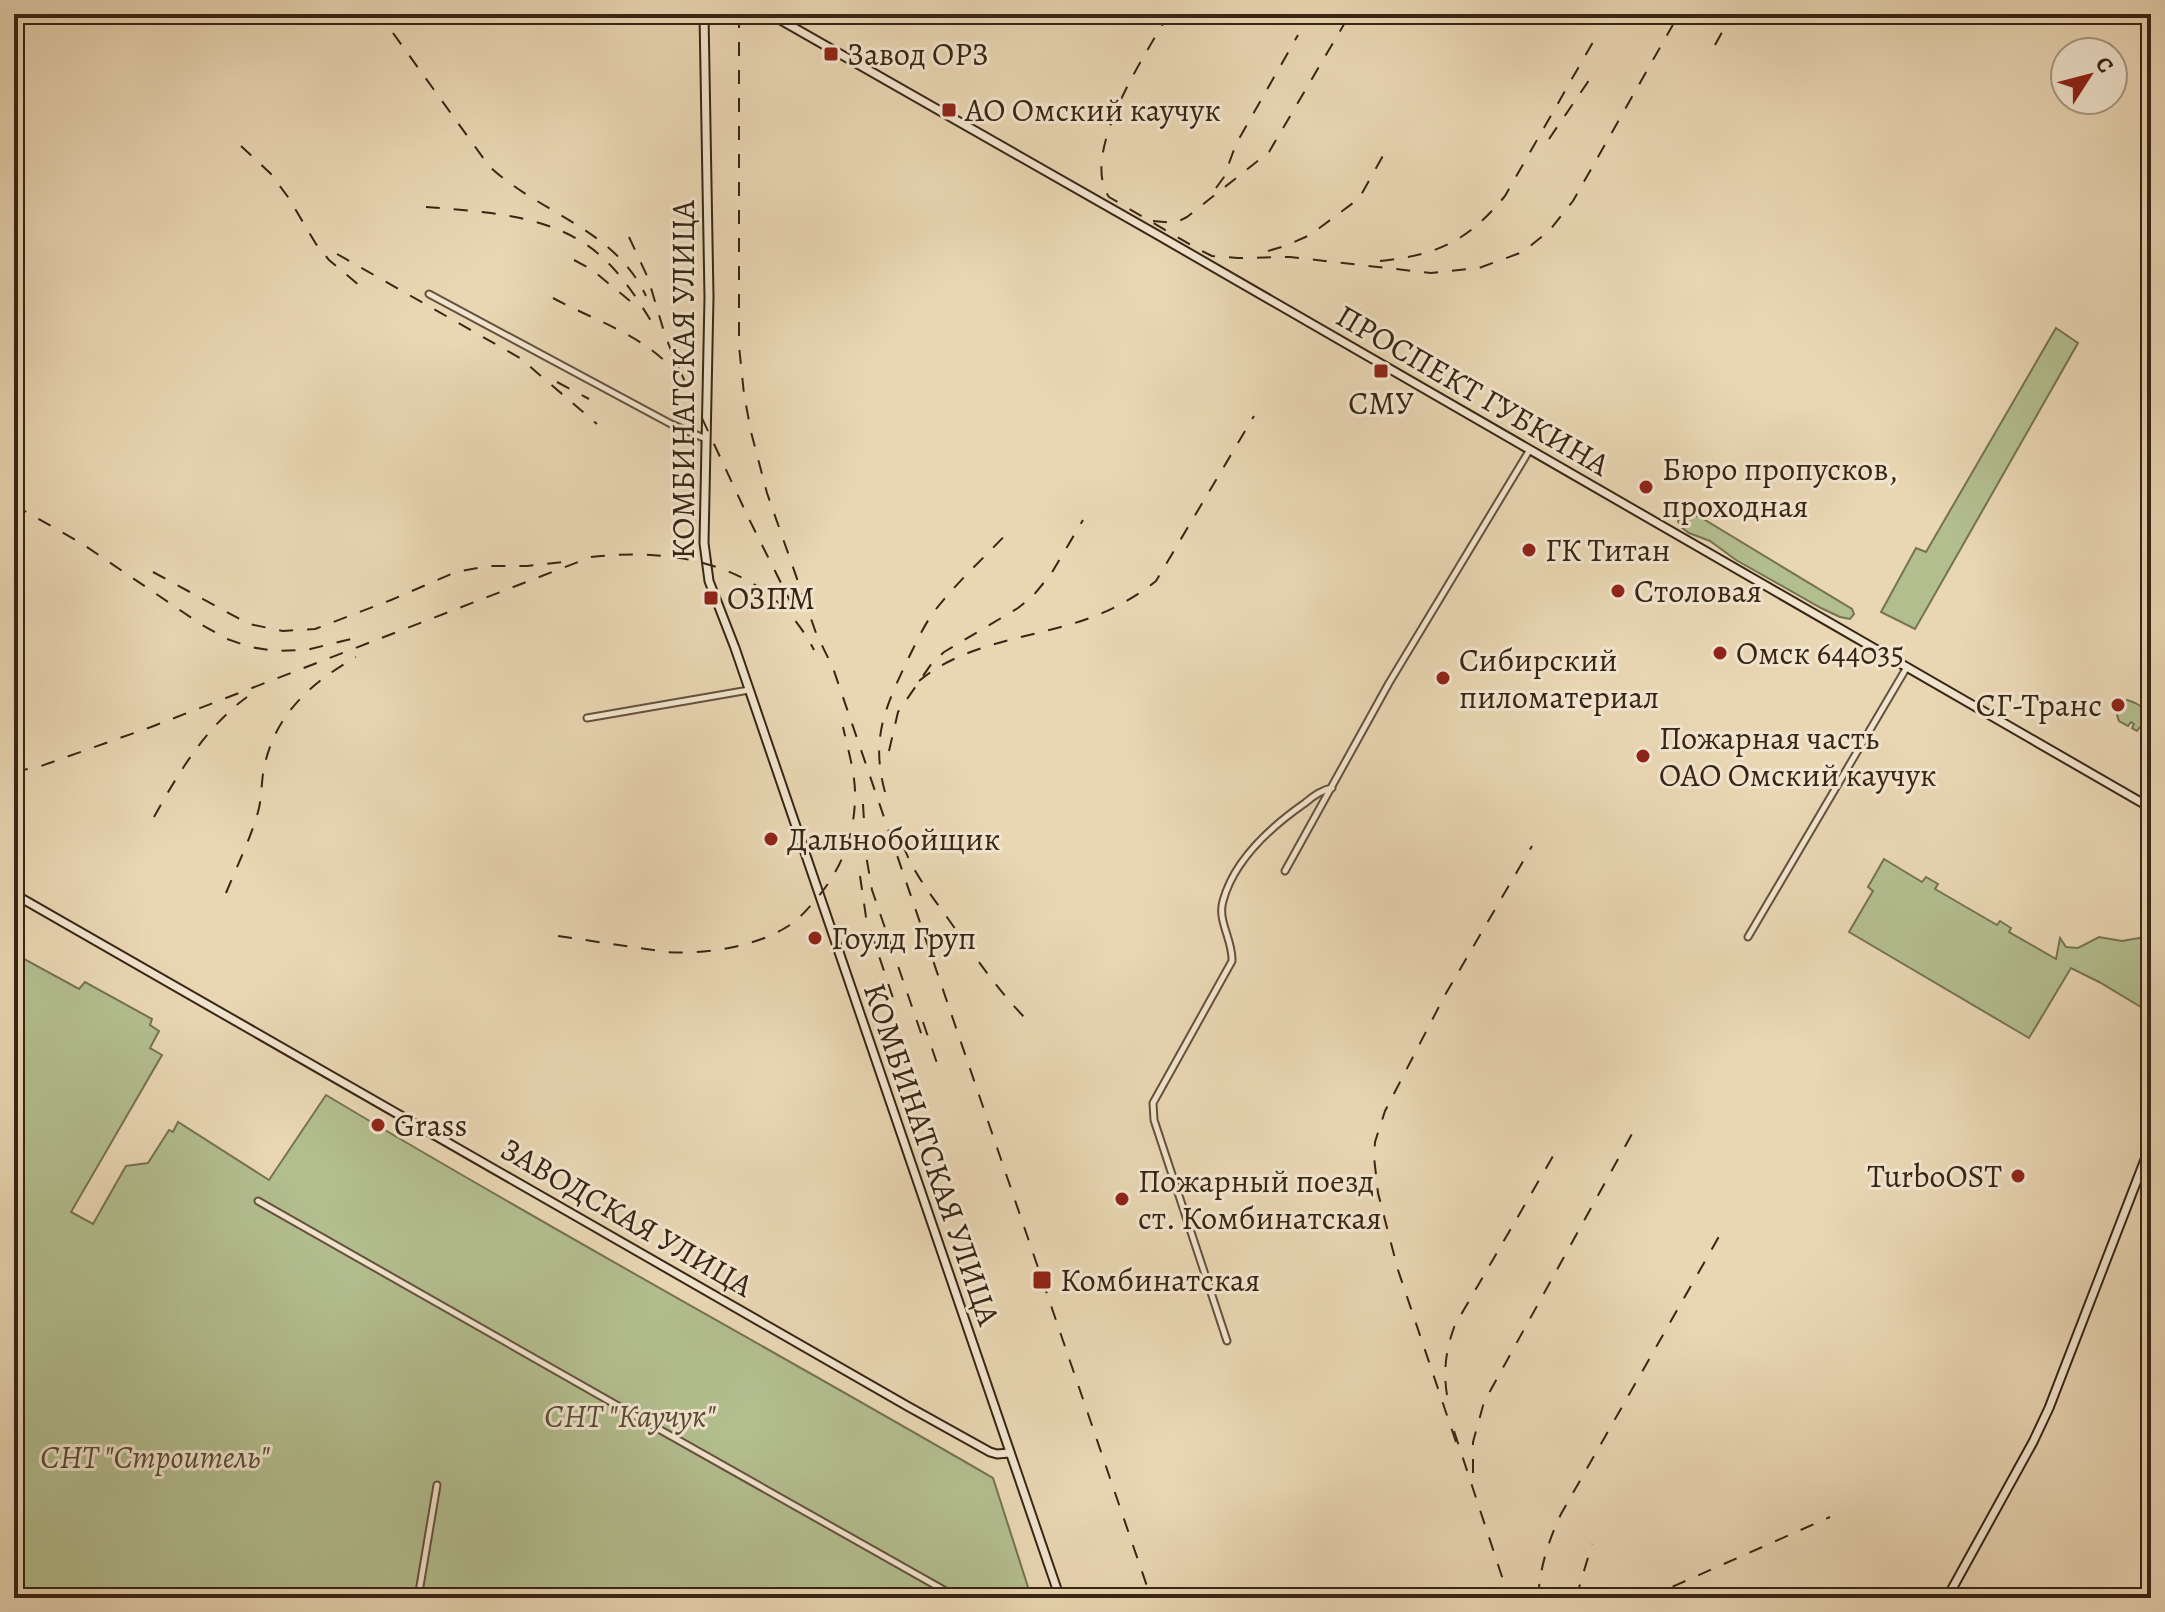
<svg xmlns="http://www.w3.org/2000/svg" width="2165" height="1612" viewBox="0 0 2165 1612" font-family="Alegreya,serif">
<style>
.green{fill:#b3be8f;stroke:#767252;stroke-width:2}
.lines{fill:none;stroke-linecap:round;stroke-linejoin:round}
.minor-casing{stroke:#64513c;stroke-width:9}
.secondary-casing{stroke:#382514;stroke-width:11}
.minor{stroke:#f1e4ce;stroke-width:5}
.secondary{stroke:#f1e4ce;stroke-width:7}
.rail{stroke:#382514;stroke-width:2;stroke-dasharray:14 14;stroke-linecap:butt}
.poi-dot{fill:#8f2418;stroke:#f1e4ce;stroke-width:3}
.labels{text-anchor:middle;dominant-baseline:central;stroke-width:6;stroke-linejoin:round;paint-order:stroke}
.poi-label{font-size:32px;fill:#382514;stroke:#f1e4ce;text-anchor:start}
.street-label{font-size:32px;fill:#382514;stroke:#f1e4ce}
.park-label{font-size:32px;font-style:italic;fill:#574b33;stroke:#f1e4ce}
</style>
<rect width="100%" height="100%" fill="#e9d6b3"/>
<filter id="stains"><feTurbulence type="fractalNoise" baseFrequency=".0025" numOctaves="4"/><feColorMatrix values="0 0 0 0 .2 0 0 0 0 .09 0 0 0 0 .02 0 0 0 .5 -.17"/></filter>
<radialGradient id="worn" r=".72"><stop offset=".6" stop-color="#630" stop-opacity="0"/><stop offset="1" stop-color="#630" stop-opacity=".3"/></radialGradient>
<g class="green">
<path d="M2056,328L2078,343L1915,629L1881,612L1916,548L1926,552Z"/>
<path d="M1683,512L1700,517L1852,609L1854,614L1850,619L1840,617L1821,608L1736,560L1710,541L1689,533L1681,527L1678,521Z"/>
<path d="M2127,700C2141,704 2151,711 2149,727H2140L2137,731L2132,728L2134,724L2131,722L2128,726L2119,721L2117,715Z"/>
<path d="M1884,859L1922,882L1926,877L1938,884L1935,889L1997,925L2000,921L2011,928L2009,932L2056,959L2060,938L2066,947L2078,948L2099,937L2122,941L2145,937L2151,939V1013L2099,982L2071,968L2029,1038L1849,932L1873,891L1868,887Z"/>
<path d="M14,950L24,959L79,989L85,982L152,1019L150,1025L159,1031L150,1048L162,1055L71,1212L93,1224L126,1166L148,1163L169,1130L173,1132L178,1122L269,1180L326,1095C546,1227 771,1349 993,1478L1028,1587L1027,1598H14Z"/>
</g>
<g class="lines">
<g class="minor-casing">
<g id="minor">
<path d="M429,294L671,424L706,439"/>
<path d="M587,718L749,690"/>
<path d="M1285,871L1389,683L1529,451"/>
<path d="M1748,937L1907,667"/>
<path d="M258,1201L648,1423L958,1598"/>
<path d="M1227,1341L1154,1120L1153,1103L1232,961C1233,940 1217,921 1223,901C1234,860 1272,826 1305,803C1313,796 1321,790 1332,788"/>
<path d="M418,1598L437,1485"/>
</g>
</g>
<g class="secondary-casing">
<g id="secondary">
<path d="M704,14L709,297L704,543L709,581L735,648L1060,1598"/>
<path d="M770,14L1156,234L2151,808"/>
<path d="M14,894L909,1407L990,1452L997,1454L1010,1453"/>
<path d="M1947,1598L2033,1442L2049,1408L2151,1144"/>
</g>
</g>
<use href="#minor" class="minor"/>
<use href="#secondary" class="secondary"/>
<g class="rail">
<path d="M739,14V346L744,394L751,432L767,493L816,633L833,668L1151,1598"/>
<path d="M1169,14C1146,53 1079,153 1109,197L1196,248L1212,256L1238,258L1290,257L1431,273L1479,268L1520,253L1529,247L1549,231L1573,201L1679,14"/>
<path d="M393,33L489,166C540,214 614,228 646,296"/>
<path d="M1715,45L1732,14"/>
<path d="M1549,139L1596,70"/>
<path d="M241,146L271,174L288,197L316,244L329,260L367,292"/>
<path d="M1216,188L1224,177L1236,144L1298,35"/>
<path d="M426,207C486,212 555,214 602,257C623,276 639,301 654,326"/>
<path d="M1153,221L1175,223L1187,217L1269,152L1350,14"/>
<path d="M629,237L648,278L665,335L674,358L748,517L796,613"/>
<path d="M1268,251L1285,246L1310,235L1353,203L1361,195L1389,145"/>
<path d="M337,254L520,358L597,424"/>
<path d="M574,260L591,269L630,301"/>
<path d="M1380,261C1438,255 1468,241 1505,196L1593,42"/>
<path d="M553,298C595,321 645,335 677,374"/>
<path d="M557,382L589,399"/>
<path d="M14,505L81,543L202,625L227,639L250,647L276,651L306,650L351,639"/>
<path d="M153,572L249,624L283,631L315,629L391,600L456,572L489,566H527L564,562"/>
<path d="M919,681C961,646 1016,640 1068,625C1100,616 1130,602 1156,581L1254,416"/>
<path d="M889,751L898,712L932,663L944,652L1018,608L1032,597L1051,574L1083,520"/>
<path d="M14,772L41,766L151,727L591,557C678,547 771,565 814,650"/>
<path d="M885,792C870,737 886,706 909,657C917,641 925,623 936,609C959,580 987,555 1012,528"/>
<path d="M863,804L866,855L872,890L922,1036"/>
<path d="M154,817C179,772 205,728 247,697"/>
<path d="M903,845C913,873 932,896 949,920C973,954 996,988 1025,1018"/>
<path d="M860,876L866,917L897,1010"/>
<path d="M226,893C237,866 250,840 258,812C262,798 261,783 264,768C275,714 311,683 356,657"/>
<path d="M558,936L666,952C702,955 754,947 785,928C796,922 804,913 812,904C839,874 854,840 855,799C856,775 848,750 843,727"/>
<path d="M923,1022L941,1075"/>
<path d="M1447,1395C1443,1371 1446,1348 1455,1325L1556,1151"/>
<path d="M1454,1431L1509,1598"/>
<path d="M1456,1442L1398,1270L1378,1193L1374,1157L1375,1142L1385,1111L1445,995L1532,846"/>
<path d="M1473,1473V1442L1484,1402L1633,1132"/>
<path d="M1538,1598C1540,1567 1548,1542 1561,1514L1725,1226"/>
<path d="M1576,1598L1592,1544"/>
<path d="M1647,1598L1830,1517"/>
</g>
</g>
<g class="poi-dot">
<rect x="823" y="46" width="16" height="16" rx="4"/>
<rect x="941" y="102" width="16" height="16" rx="4"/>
<rect x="1373" y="363" width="16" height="16" rx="4"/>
<circle cx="1646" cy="487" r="8"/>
<circle cx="1529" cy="550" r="8"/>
<circle cx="1618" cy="591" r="8"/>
<rect x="703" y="590" width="16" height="16" rx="4"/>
<circle cx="1720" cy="653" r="8"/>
<circle cx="1443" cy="678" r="8"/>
<circle cx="2118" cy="705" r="8"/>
<circle cx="1643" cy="756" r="8"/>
<circle cx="771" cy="839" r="8"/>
<circle cx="815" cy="938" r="8"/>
<circle cx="378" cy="1125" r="8"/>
<circle cx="2018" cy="1176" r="8"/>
<circle cx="1122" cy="1199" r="8"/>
<rect x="1032" y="1270" width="20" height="20" rx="4"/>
</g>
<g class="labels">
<g class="poi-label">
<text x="847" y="54">Завод ОРЗ</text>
<text x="965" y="110">АО Омский каучук</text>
<text x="1381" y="403" text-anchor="middle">СМУ</text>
<text x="1662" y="469">Бюро пропусков,<tspan x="1662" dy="37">проходная</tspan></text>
<text x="1545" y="550">ГК Титан</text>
<text x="1634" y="591">Столовая</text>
<text x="727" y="598">ОЗПМ</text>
<text x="1736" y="653">Омск 644035</text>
<text x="1459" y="660">Сибирский<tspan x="1459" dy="37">пиломатериал</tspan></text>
<text x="2102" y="705" text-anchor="end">СГ-Транс</text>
<text x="1659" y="738">Пожарная часть<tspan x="1659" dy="37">ОАО Омский каучук</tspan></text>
<text x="787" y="839">Дальнобойщик</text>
<text x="831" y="938">Гоулд Груп</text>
<text x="394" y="1125">Grass</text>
<text x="2002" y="1176" text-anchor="end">TurboOST</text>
<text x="1138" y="1181">Пожарный поезд<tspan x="1138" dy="37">ст. Комбинатская</tspan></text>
<text x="1060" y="1280">Комбинатская</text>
</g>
<g class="street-label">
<text transform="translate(683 380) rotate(-90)">КОМБИНАТСКАЯ УЛИЦА</text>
<text transform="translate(1473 390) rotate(30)">ПРОСПЕКТ ГУБКИНА</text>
<text transform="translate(932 1154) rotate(71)">КОМБИНАТСКАЯ УЛИЦА</text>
<text transform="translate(627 1217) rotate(30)">ЗАВОДСКАЯ УЛИЦА</text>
</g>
<g class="park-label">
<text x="630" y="1416">СНТ "Каучук"</text>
<text x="155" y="1457">СНТ "Строитель"</text>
</g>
</g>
<rect width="2165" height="1612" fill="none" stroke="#e9d6b3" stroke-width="48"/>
<rect x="16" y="16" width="2133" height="1580" fill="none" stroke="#382514" stroke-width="4"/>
<rect x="24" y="24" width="2117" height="1564" fill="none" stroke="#382514" stroke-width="2"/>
<g transform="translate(2089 76) rotate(54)"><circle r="38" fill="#f1e4ce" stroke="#a79884" stroke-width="2"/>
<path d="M0-6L14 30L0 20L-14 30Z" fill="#8f2418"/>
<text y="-12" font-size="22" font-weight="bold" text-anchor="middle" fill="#382514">С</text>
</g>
<rect width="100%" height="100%" filter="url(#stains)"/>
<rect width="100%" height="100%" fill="url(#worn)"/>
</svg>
